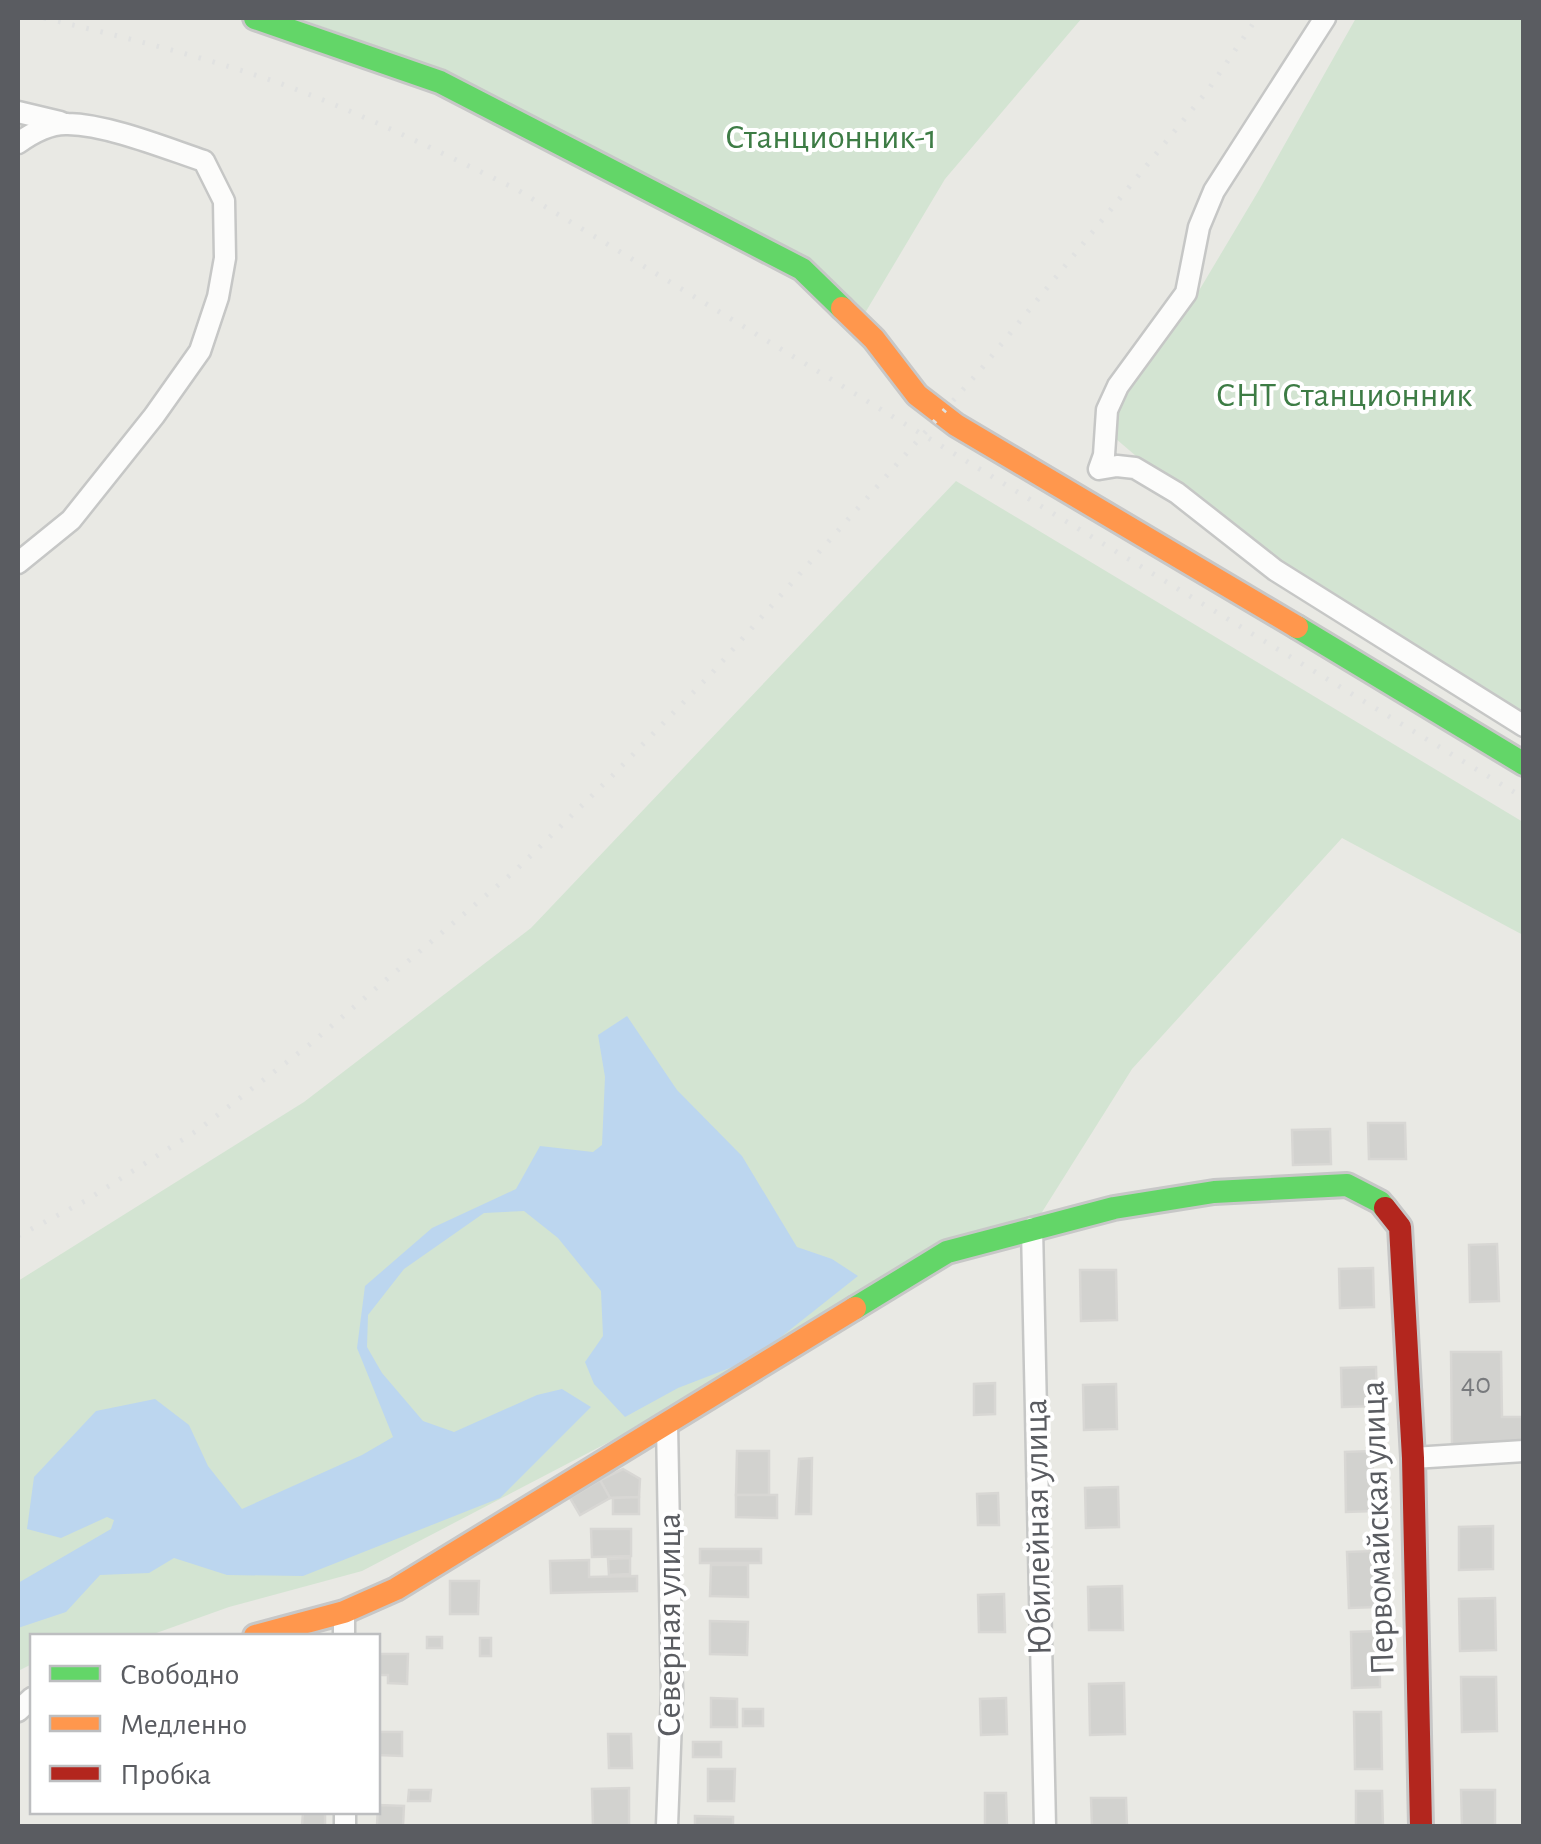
<svg xmlns="http://www.w3.org/2000/svg" width="1541" height="1844" viewBox="0 0 1541 1844" font-family="'Alegreya Sans',sans-serif">
<style>
.green{fill:#d3e4d2}
.water{fill:#bcd6ef}
.building{fill:#d2d2cf;stroke:#d8d7d4;stroke-width:2.5}
.lines{fill:none;stroke-linecap:round;stroke-linejoin:round}
.street-casing{stroke:#c6c7c6;stroke-width:25}
.fast-casing{stroke:#c7c7c7;stroke-width:28}
.slow-casing{stroke:#c7c7c7;stroke-width:28}
.jam-casing{stroke:#c7c7c7;stroke-width:28}
.street{stroke:#fcfcfb;stroke-width:20}
.fast{stroke:#63d668;stroke-width:22}
.slow{stroke:#ff974d;stroke-width:22}
.jam{stroke:#b3261e;stroke-width:22}
.rail{stroke:#e1e2e1;stroke-width:5;stroke-dasharray:2.5 12;stroke-linecap:butt}
.labels{text-anchor:middle;dominant-baseline:central;stroke-width:8;stroke-linejoin:round;paint-order:stroke}
.number-label{font-size:30px;fill:#787a7d}
.park-label{font-size:35px;fill:#3d7c45;stroke:#fff}
.street-label{font-size:35px;fill:#5a5c61;stroke:#fff}
</style>
<rect width="100%" height="100%" fill="#e9e9e4"/>
<g class="green">
<path d="M298,18H1082L945,179L862,318L438,68Z"/>
<path d="M1356,18H1523V734L1384,651L1263,565L1115,438V411L1191,304L1259,190Z"/>
<path d="M956,481L1523,822V935L1342,838L1132,1069L1032,1228L947,1252L657,1417L362,1571L229,1607L148,1636H32V1664L18,1671V1281L304,1102L531,928Z"/>
</g>
<path class="water" d="M627,1016L677,1090L742,1156L797,1247L832,1259L858,1276L753,1359L678,1388L625,1417L594,1384L585,1362L603,1336L601,1291L558,1238L524,1211L484,1213L404,1269L368,1315L367,1347L382,1373L423,1421L454,1432L537,1395L562,1389L591,1407L500,1498L303,1576L227,1575L174,1558L149,1573L100,1575L66,1612L18,1628V1583L111,1529L114,1520L107,1517L61,1538L27,1529L34,1477L96,1411L155,1399L189,1425L208,1466L242,1509L362,1455L393,1437L357,1348L365,1286L432,1228L516,1189L540,1146L593,1152L602,1145L605,1077L598,1035Z"/>
<g class="building">
<path d="M1368,1123H1405L1406,1159H1369Z"/>
<path d="M1330,1129L1331,1164L1293,1165L1292,1130Z"/>
<path d="M1497,1244L1499,1301L1470,1302L1469,1245Z"/>
<path d="M1373,1268L1374,1307L1340,1308L1339,1269Z"/>
<path d="M1080,1270H1116L1117,1320L1081,1321Z"/>
<path d="M1451,1352H1501L1502,1417H1524V1446L1452,1447Z"/>
<path d="M1376,1367L1377,1406L1342,1407L1341,1368Z"/>
<path d="M995,1383V1414L974,1415V1384Z"/>
<path d="M1116,1384L1117,1429L1084,1430L1083,1385Z"/>
<path d="M737,1451H769V1495H736Z"/>
<path d="M1372,1451L1374,1511L1346,1512L1345,1452Z"/>
<path d="M812,1458L811,1514H796L799,1459Z"/>
<path d="M623,1469L640,1479L639,1497L610,1498L600,1480Z"/>
<path d="M600,1480L610,1498L580,1515L570,1498Z"/>
<path d="M1118,1487L1119,1527L1086,1528L1085,1488Z"/>
<path d="M998,1493L999,1525H978L977,1494Z"/>
<path d="M736,1495H777V1518L736,1517Z"/>
<path d="M639,1497V1514H613V1498Z"/>
<path d="M1493,1526V1569L1459,1570V1527Z"/>
<path d="M591,1529H631V1556L592,1557Z"/>
<rect x="700" y="1549" width="61" height="14"/>
<path d="M1376,1551L1377,1607L1349,1608L1347,1552Z"/>
<path d="M630,1558V1574L609,1575L608,1559Z"/>
<path d="M589,1560V1577L637,1576V1591L551,1593L550,1561Z"/>
<path d="M711,1565H748V1597L710,1596Z"/>
<path d="M450,1581H479L478,1614H450Z"/>
<path d="M1122,1586L1123,1630H1089L1088,1587Z"/>
<path d="M1004,1594L1005,1632H979L978,1595Z"/>
<path d="M1495,1598L1496,1650L1460,1651L1459,1599Z"/>
<path d="M710,1621L748,1622L747,1655L710,1654Z"/>
<path d="M1379,1631L1380,1687L1352,1688L1351,1632Z"/>
<rect x="427" y="1637" width="15" height="11"/>
<rect x="480" y="1638" width="11" height="18"/>
<path d="M378,1654H408L407,1684L388,1683V1675H378Z"/>
<path d="M1461,1677H1496L1497,1731L1462,1732Z"/>
<path d="M1124,1683L1125,1734L1090,1735L1089,1684Z"/>
<path d="M711,1698L737,1699V1727H711Z"/>
<path d="M1006,1698L1007,1734L981,1735L980,1699Z"/>
<rect x="743" y="1709" width="20" height="17"/>
<path d="M1354,1712H1381L1382,1769H1355Z"/>
<path d="M378,1732H402V1756L378,1755Z"/>
<path d="M608,1734H631L632,1768H609Z"/>
<rect x="693" y="1742" width="28" height="15"/>
<path d="M708,1769H735L734,1801H708Z"/>
<path d="M629,1788V1826H593L592,1789Z"/>
<path d="M409,1790H431L430,1801H408Z"/>
<path d="M1461,1790H1495V1826H1462Z"/>
<path d="M1356,1791H1382L1383,1826H1356Z"/>
<path d="M985,1793H1006L1007,1826H985Z"/>
<path d="M1091,1798H1126L1127,1826H1092Z"/>
<path d="M378,1805L404,1806L403,1826H377Z"/>
<path d="M303,1812H325V1826H302Z"/>
<path d="M695,1816L733,1817V1826H695Z"/>
</g>
<g class="lines">
<g class="street-casing">
<g id="street">
<path d="M1325,18L1214,191L1199,227L1186,293L1118,386L1107,410L1104,455L1099,469L1117,466L1135,468L1177,493L1275,570L1524,726"/>
<path d="M18,112L60,122"/>
<path d="M18,143C32,133 50,123 68,124C109,125 165,148 204,161L224,201L225,258L218,297L200,351L154,416L71,520L18,563"/>
<path d="M1032,1228L1045,1826"/>
<path d="M667,1424L672,1694L667,1826"/>
<path d="M1413,1458L1524,1451"/>
<path d="M344,1612V1636"/>
<path d="M18,1711L32,1698"/>
<path d="M345,1812V1826"/>
</g>
</g>
<g class="fast-casing">
<g id="fast">
<path d="M255,18L440,82L802,269L842,308"/>
<path d="M1297,627L1524,764"/>
<path d="M855,1308L947,1252L1114,1208L1214,1192L1347,1185L1380,1202L1385,1208"/>
</g>
</g>
<g class="slow-casing">
<g id="slow">
<path d="M842,308L874,339L917,395L956,425L1297,627"/>
<path d="M255,1636L344,1612L396,1589L855,1308"/>
</g>
</g>
<g class="jam-casing">
<path id="jam" d="M1385,1208L1400,1227L1413,1458L1421,1826"/>
</g>
<use href="#street" class="street"/>
<use href="#fast" class="fast"/>
<use href="#slow" class="slow"/>
<use href="#jam" class="jam"/>
<g class="rail">
<path d="M44,18C123,37 202,56 279,83C361,113 438,151 516,189L1524,798"/>
<path d="M18,1236L85,1201L198,1130L309,1045L516,870L614,774L712,673L982,368L1208,90L1257,18"/>
</g>
</g>
<g class="labels">
<g class="number-label">
<text x="1476" y="1384">40</text>
</g>
<g class="park-label">
<text x="831" y="137">Станционник-1</text>
<text x="1344" y="395">СНТ Станционник</text>
</g>
<g class="street-label">
<text transform="translate(1038 1527) rotate(-91)">Юбилейная улица</text>
<text transform="translate(1378 1528) rotate(-92)">Первомайская улица</text>
<text transform="translate(669 1625) rotate(-90)">Северная улица</text>
</g>
</g>
<rect width="1541" height="1844" fill="none" stroke="#5a5c61" stroke-width="40"/>
<rect x="30" y="1634" width="350" height="180" fill="#ffffff" stroke="#bdbec0" stroke-width="2.5"/>
<rect x="50" y="1666" width="50" height="15" fill="#63d668" stroke="#bdbec0" stroke-width="2.5"/>
<text x="120" y="1684" font-size="30" fill="#5a5c61">Свободно</text>
<rect x="50" y="1716" width="50" height="15" fill="#ff974d" stroke="#bdbec0" stroke-width="2.5"/>
<text x="120" y="1734" font-size="30" fill="#5a5c61">Медленно</text>
<rect x="50" y="1766" width="50" height="15" fill="#b3261e" stroke="#bdbec0" stroke-width="2.5"/>
<text x="120" y="1784" font-size="30" fill="#5a5c61">Пробка</text>
</svg>
